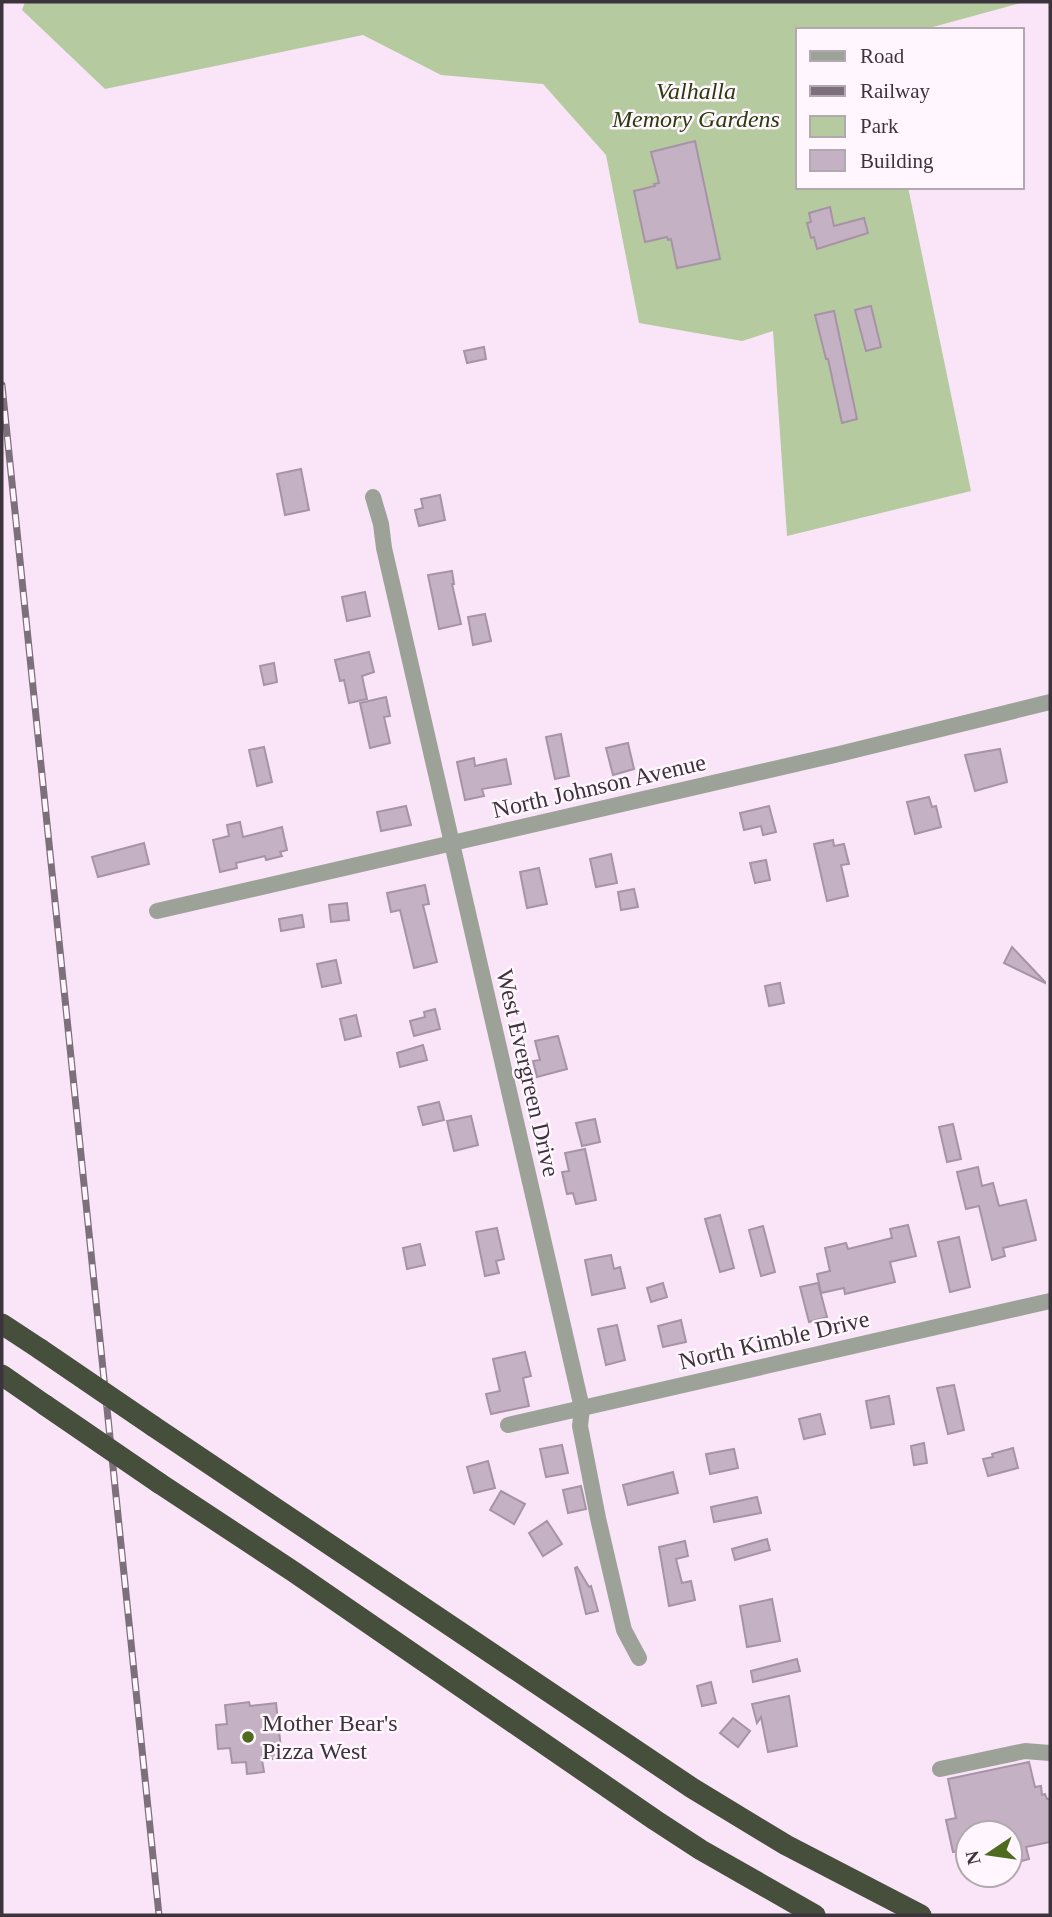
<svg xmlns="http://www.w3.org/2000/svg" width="1052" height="1917" viewBox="0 0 1052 1917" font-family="'Times New Roman',serif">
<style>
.green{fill:#b6caa0}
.building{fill:#c5b1c4;stroke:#a693a5;stroke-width:2}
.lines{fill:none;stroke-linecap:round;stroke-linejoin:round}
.minor{stroke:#9da298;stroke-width:16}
.highway{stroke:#464f3b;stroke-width:21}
.rail-casing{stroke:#7d707c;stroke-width:7}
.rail{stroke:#fff6fe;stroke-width:4.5;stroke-dasharray:13;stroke-linecap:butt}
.highway-bridge{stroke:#464f3b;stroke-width:21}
.poi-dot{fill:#4e6b1f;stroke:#fff6fe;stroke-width:2.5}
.labels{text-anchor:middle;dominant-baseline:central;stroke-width:5;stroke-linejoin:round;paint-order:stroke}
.park-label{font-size:24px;font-style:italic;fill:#2a3c0c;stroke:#fff6fe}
.street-label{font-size:24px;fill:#3c343c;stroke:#fff6fe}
.poi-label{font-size:24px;fill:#3c343c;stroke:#fff6fe;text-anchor:start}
</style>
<rect width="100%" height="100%" fill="#fae5f8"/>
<path class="green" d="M25,2H1024L922,30H798V187H908L971,491L787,536L773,331L742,341L639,323L606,155L543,84L441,75L363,35L105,89L22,10Z"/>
<g class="building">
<path d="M695,141L720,259L677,268L671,239L668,240L667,237L645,242L634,191L655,186L654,184L659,183L651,152Z"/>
<path d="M830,207L834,226L864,218L868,233L817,249L814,237L811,238L807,223L811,222L809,213Z"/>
<path d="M871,306L881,347L866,351L855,310Z"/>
<path d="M834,311L857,419L842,423L828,359H826L815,315Z"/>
<path d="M484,347L486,359L467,363L464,351Z"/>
<path d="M301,469L309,510L285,515L277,474Z"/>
<path d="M440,495L445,520L419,526L415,510L423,508L421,499Z"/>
<path d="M452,571L454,584H452L461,624L439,629L428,575Z"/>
<path d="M365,592L370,616L347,621L342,597Z"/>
<path d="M485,614L491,641L473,645L468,617Z"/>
<path d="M369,652L374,672L362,676L367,699L349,703L344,680L340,681L335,660Z"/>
<path d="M274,663L277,682L264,685L260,666Z"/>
<path d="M386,697L390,716L384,717L390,743L370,748L360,703Z"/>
<path d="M561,734L569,776L555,779L546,737Z"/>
<path d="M628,743L634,769L613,775L606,748Z"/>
<path d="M264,747L272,782L257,786L249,750Z"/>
<path d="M1000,749L1007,782L975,791L965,755Z"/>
<path d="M474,758L475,766L506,759L511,784L482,789L484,796L465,800L457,762Z"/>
<path d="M929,797L932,807L936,806L941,827L915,834L907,802Z"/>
<path d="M406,806L411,825L381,831L377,812Z"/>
<path d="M769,806L776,832L763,835L761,826L744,830L740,813Z"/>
<path d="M240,822L243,837L282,827L287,850L280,852L282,856L266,860L265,856L236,863L237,868L220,872L213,840L229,836L227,825Z"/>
<path d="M833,840L834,846L844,844L849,864L841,865L848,896L827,901L814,844Z"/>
<path d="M144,843L149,864L98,877L92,857Z"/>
<path d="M611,854L617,883L596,887L590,859Z"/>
<path d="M766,860L770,880L755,883L750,863Z"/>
<path d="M539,868L547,904L527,908L520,872Z"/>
<path d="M425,885L429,904L423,905L437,962L414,968L400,910L391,912L387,893Z"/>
<path d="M634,889L638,907L621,910L618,892Z"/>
<path d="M347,903L349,920L331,922L329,905Z"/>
<path d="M302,915L304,927L281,931L279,919Z"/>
<path d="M1012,947L1045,982V983L1004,963Z"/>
<path d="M336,960L341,983L322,987L317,964Z"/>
<path d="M780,983L784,1003L769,1006L765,986Z"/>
<path d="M435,1009L440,1029L414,1036L410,1021L425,1017L424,1012Z"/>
<path d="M356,1015L361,1036L345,1040L340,1019Z"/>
<path d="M558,1036L567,1069L537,1077L533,1061L540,1060L535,1041Z"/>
<path d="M423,1045L427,1060L400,1067L397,1053Z"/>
<path d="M439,1102L444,1120L423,1125L418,1107Z"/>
<path d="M471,1116L478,1145L454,1151L447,1121Z"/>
<path d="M595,1119L600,1142L582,1146L576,1123Z"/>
<path d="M953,1124L961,1159L947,1162L939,1127Z"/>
<path d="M585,1149L596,1200L576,1204L573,1193L567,1194L562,1172L569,1171L565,1153Z"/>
<path d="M978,1167L982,1186L993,1183L999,1206L1026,1200L1036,1240L1003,1248L1005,1256L992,1260L979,1206L966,1209L957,1172Z"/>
<path d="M720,1215L734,1268L720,1272L705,1219Z"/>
<path d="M908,1225L916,1256L890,1262L895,1282L845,1294L844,1288L821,1293L817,1274L830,1271L825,1248L846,1243L848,1249L892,1238L890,1229Z"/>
<path d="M763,1226L775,1272L761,1276L749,1230Z"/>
<path d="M497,1228L504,1259L496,1261L499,1273L485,1276L476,1232Z"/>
<path d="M959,1237L970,1287L950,1292L938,1242Z"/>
<path d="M420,1244L425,1265L407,1269L403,1248Z"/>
<path d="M611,1255L614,1269L620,1267L625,1288L592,1295L585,1260Z"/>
<path d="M663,1283L667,1297L651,1302L647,1288Z"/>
<path d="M818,1283L827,1317L809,1322L800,1287Z"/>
<path d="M681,1320L686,1342L663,1347L658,1326Z"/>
<path d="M617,1325L625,1360L606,1365L598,1329Z"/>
<path d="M525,1352L531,1376L523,1378L529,1406L491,1414L486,1394L500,1391L493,1359Z"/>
<path d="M954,1385L964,1430L948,1434L937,1388Z"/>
<path d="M889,1396L894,1424L871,1428L866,1401Z"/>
<path d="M820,1414L825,1434L804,1439L799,1419Z"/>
<path d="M924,1443L927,1463L914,1465L911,1446Z"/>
<path d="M562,1445L568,1473L546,1477L540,1449Z"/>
<path d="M1013,1448L1018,1468L988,1476L983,1459L993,1457L992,1454Z"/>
<path d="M734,1449L738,1468L710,1474L706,1454Z"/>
<path d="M488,1461L495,1488L474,1493L467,1467Z"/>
<path d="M673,1472L678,1493L628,1505L623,1485Z"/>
<path d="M581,1486L586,1509L568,1513L563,1490Z"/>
<path d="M501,1491L525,1504L514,1524L490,1510Z"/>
<path d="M757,1497L761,1513L714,1522L711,1507Z"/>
<path d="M547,1521L562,1544L543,1556L529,1533Z"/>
<path d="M767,1539L770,1550L735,1560L732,1549Z"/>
<path d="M685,1541L688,1556L676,1559L682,1583L691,1581L695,1600L669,1606L659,1547Z"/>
<path d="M577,1567L589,1587L591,1586L598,1611L586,1614L575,1568Z"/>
<path d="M772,1599L780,1641L747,1647L740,1606Z"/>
<path d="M797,1659L800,1671L753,1682L751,1671Z"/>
<path d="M711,1682L716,1703L702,1706L697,1686Z"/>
<path d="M789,1696L797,1746L768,1752L761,1717L757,1723L752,1704Z"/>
<path d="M249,1702L250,1706L276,1703L282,1758L262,1760L264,1772L247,1774L246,1762L232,1763L230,1748L218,1749L216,1725L227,1724L225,1705Z"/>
<path d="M733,1718L750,1731L738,1747L720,1733Z"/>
<path d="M1029,1762L1035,1787L1041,1786L1042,1795L1045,1794L1047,1799H1050V1842L1026,1847L1029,1859L1010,1864V1833H968V1849L953,1852L946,1820L956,1818L948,1779Z"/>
</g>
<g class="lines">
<g class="minor">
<path d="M373,497L381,524L384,548L582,1408L580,1426L598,1518L624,1630L639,1658"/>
<path d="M157,911L839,754L1050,702"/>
<path d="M508,1425L1050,1301"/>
<path d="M940,1769L1025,1751L1050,1753"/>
</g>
<g class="highway">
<path d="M2,1324L40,1349"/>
<path d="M2,1375L45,1405"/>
<path d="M153,1426L692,1788L786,1845L921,1915"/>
<path d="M159,1483L294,1572L655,1820L701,1850L815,1915"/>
</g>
<g class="rail-casing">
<path id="rail" d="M2,385L159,1915"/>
</g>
<use href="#rail" class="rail"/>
<g class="highway-bridge">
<path d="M40,1349L153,1426"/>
<path d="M45,1405L159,1483"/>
</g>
</g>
<circle class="poi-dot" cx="248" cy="1737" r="7"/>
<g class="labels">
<g class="park-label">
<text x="696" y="91">Valhalla<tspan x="696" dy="28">Memory Gardens</tspan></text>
</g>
<g class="street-label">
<text transform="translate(599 786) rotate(-13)">North Johnson Avenue</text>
<text transform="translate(528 1073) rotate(77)">West Evergreen Drive</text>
<text transform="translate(774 1340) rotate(-13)">North Kimble Drive</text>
</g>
<g class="poi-label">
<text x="262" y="1723">Mother Bear's<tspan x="262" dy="28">Pizza West</tspan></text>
</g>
</g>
<rect width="1052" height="1917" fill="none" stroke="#3c343c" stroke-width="7"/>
<rect x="796" y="28" width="228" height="161" fill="#fff6fe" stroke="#b1a8b0" stroke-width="2"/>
<rect x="810" y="51" width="35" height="10" fill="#9da298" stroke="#b1a8b0" stroke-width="2"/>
<text x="860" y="63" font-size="21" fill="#3c343c">Road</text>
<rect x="810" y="86" width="35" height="10" fill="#7d707c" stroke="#b1a8b0" stroke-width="2"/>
<text x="860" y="98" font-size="21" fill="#3c343c">Railway</text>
<rect x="810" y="116" width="35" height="21" fill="#b6caa0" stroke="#b1a8b0" stroke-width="2"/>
<text x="860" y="133" font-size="21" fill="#3c343c">Park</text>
<rect x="810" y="150" width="35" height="21" fill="#c5b1c4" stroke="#b1a8b0" stroke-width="2"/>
<text x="860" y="168" font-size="21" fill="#3c343c">Building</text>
<g transform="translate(989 1854) rotate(257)"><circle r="33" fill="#fff6fe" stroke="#b1a8b0" stroke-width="2"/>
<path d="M0-5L12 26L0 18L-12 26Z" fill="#4e6b1f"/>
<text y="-10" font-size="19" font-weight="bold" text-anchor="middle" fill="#3c343c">N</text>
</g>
</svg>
